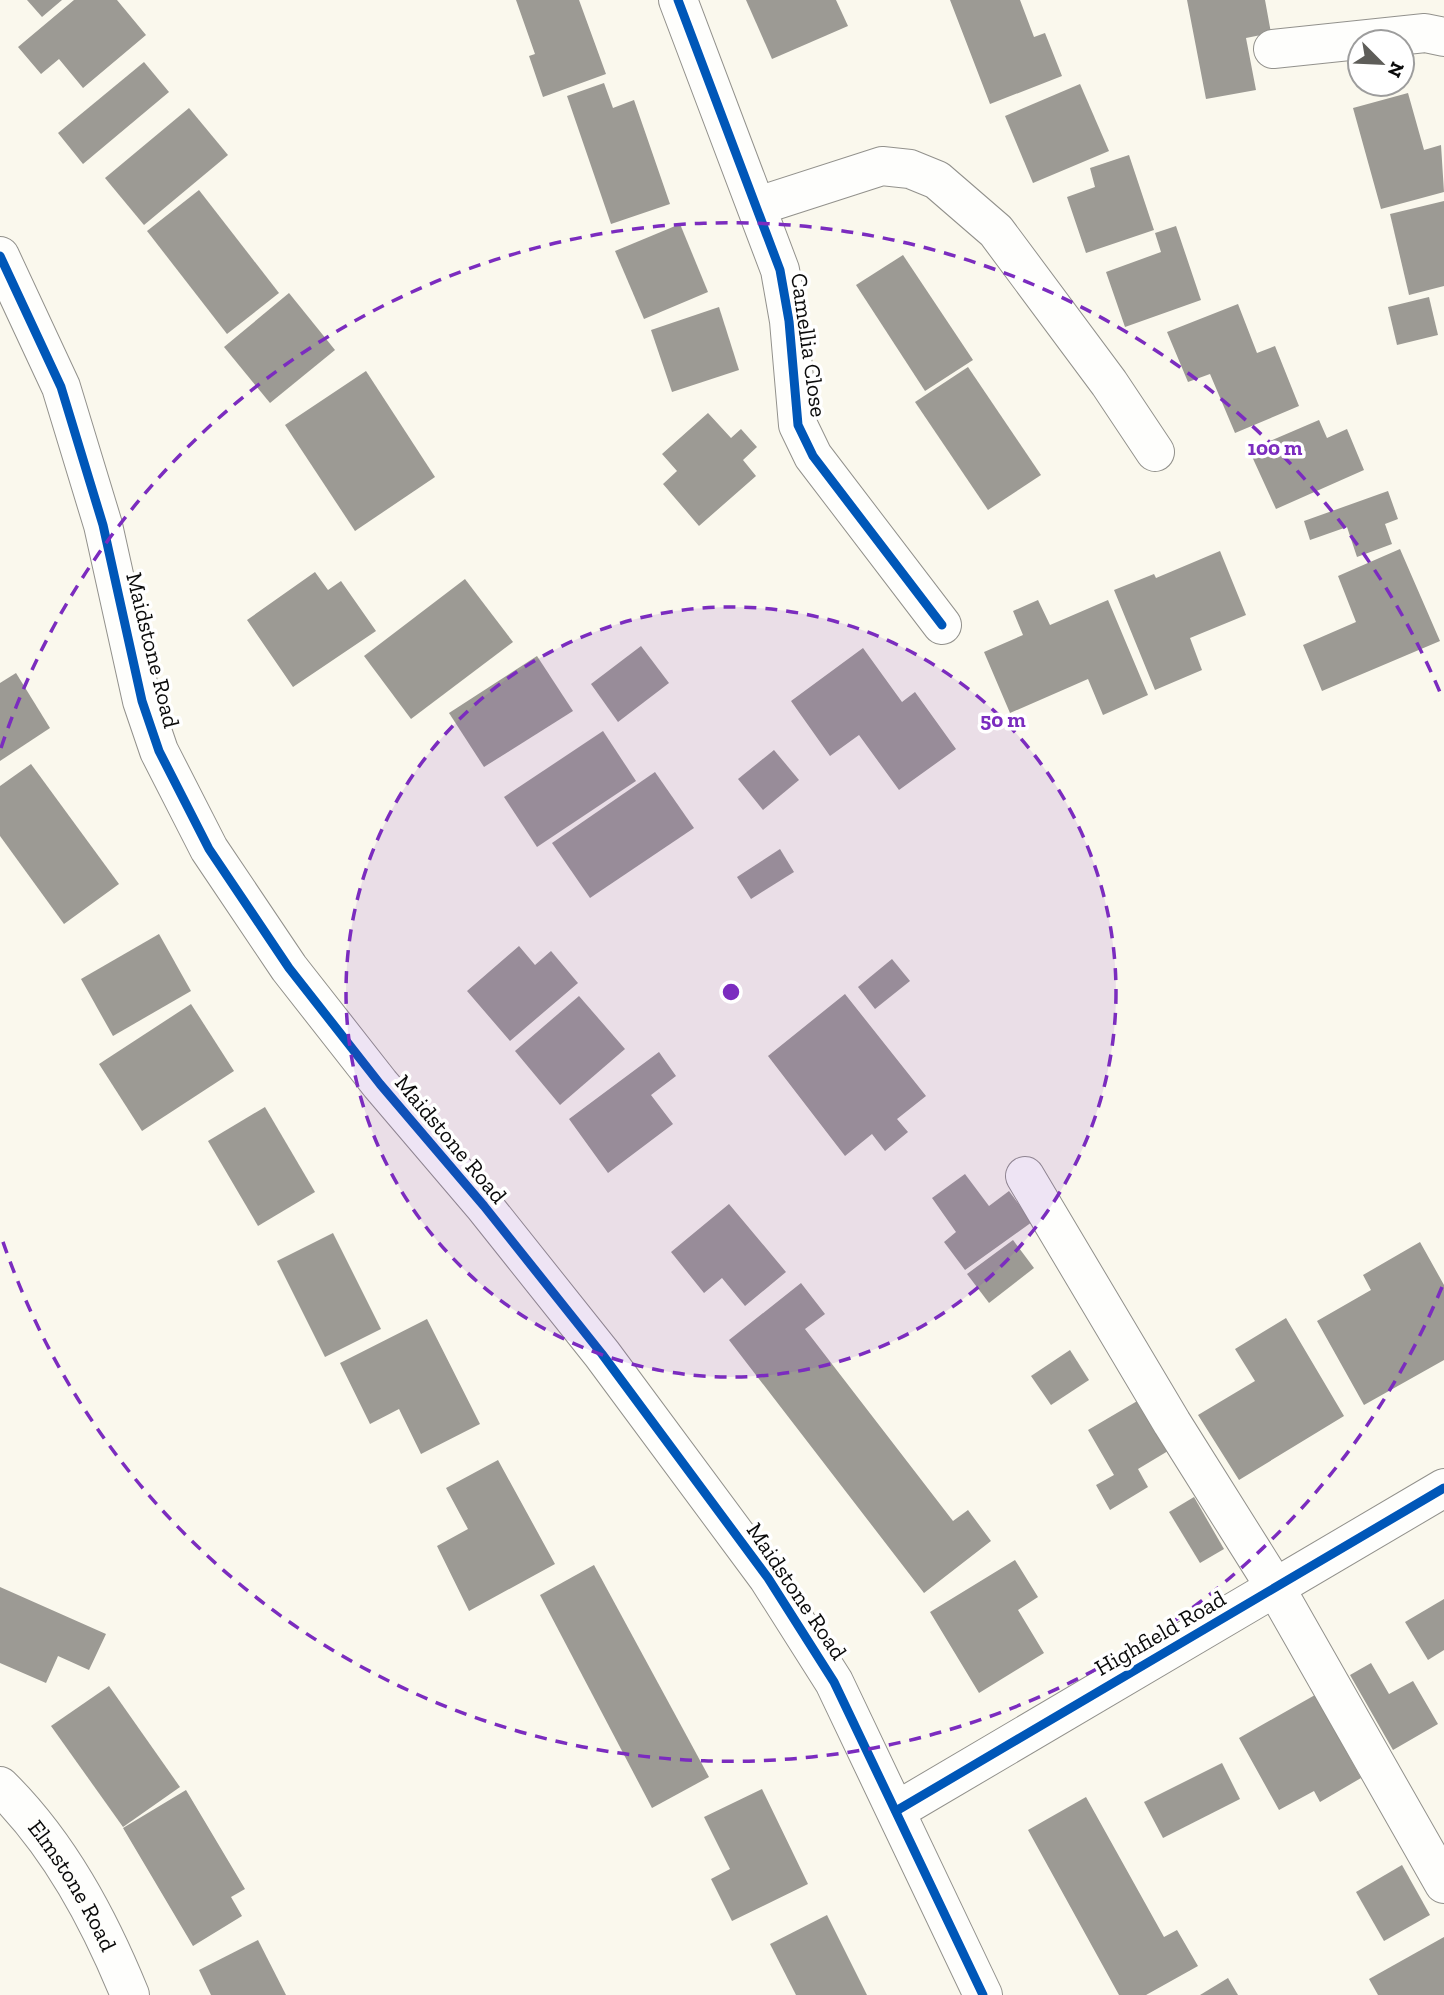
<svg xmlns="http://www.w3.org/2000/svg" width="1444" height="1995" viewBox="0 0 1444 1995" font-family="'Zilla Slab',serif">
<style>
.building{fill:#9c9a94}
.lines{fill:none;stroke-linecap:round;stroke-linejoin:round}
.minor-casing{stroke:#92918c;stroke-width:40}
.minor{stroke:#fefefc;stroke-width:38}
.cycleway-casing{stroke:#fff;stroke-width:13}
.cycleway{stroke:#0057b8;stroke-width:9}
.ring{fill:none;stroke:#7b2cbf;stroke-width:3.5;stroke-dasharray:12 9}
.labels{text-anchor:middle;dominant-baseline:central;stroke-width:7;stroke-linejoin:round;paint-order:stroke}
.street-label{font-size:23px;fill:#0a0a0a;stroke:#fff}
.centre{fill:#7b2cbf;stroke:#fff;stroke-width:3.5}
.ring-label{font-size:21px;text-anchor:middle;font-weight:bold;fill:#7b2cbf;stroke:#fff;stroke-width:7;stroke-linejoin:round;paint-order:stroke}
</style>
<rect width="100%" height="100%" fill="#faf8ed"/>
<g class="building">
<path d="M27,0H62L42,17Z"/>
<path d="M74,0H117L146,35L83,88L59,59L41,74L18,47Z"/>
<path d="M516,0H579L606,74L543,97L529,56L535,54Z"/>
<path d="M746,0H836L848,26L772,59Z"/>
<path d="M950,0H1020L1034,37L1045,33L1062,76L990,104Z"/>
<path d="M1187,0H1265L1271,33L1246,38L1256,90L1206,99Z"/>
<path d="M144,62L169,92L83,164L58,133Z"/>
<path d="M604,83L613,108L634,100L670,204L611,224L567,96Z"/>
<path d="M1080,84L1109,151L1033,183L1005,116Z"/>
<path d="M1408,93L1424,150L1441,145L1444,192L1381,209L1353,108Z"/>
<path d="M189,108L228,155L144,225L105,178Z"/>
<path d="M1129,155L1154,230L1086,253L1067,197L1095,187L1090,168Z"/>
<path d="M199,190L279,293L227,334L147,231Z"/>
<path d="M1444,201V286L1409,295L1390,214Z"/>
<path d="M680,224L708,292L644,319L615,251Z"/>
<path d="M1176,226L1201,300L1125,327L1106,272L1161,252L1155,233Z"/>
<path d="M903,255L973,360L925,391L856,285Z"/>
<path d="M289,293L335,350L270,403L224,347Z"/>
<path d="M1429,297L1438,335L1397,345L1388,307Z"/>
<path d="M1238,304L1257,353L1275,346L1299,406L1235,433L1210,374L1188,382L1167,332Z"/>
<path d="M719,307L739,370L672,392L651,330Z"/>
<path d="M968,367L1041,475L988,510L915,402Z"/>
<path d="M366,371L435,477L355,531L285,425Z"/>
<path d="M708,413L731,438L741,429L757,447L743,460L756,476L699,526L663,484L677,471L662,454Z"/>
<path d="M1319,420L1327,438L1347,429L1364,470L1276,509L1249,450Z"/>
<path d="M1388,491L1398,519L1385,524L1392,544L1357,557L1347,527L1310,540L1304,521Z"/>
<path d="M1400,549L1440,641L1322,691L1303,645L1356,622L1338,576Z"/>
<path d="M1220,551L1246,615L1190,638L1202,670L1155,690L1114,590L1154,574L1156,578Z"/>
<path d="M315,572L328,590L341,581L376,631L293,687L247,620Z"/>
<path d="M465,579L513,642L411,719L364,656Z"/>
<path d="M1038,600L1050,625L1108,600L1148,695L1103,715L1088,679L1010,713L984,652L1023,635L1013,611Z"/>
<path d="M641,646L669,683L618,722L591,684Z"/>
<path d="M863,648L902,702L915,692L956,749L899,790L859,735L830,756L791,701Z"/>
<path d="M537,656L573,711L484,767L449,713Z"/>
<path d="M16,673L50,728L0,761V683Z"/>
<path d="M603,731L636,781L537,847L504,797Z"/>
<path d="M774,750L799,780L763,810L738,779Z"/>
<path d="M31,764L119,884L64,924L0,836V786Z"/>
<path d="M655,772L694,828L590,898L552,843Z"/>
<path d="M780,849L794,872L751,899L737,877Z"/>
<path d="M159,934L191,991L113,1036L81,979Z"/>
<path d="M519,946L535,965L551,951L578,983L510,1041L467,991Z"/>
<path d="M892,959L910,981L875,1009L858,987Z"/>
<path d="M845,994L926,1096L897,1119L908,1132L885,1151L872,1134L845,1156L768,1056Z"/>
<path d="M579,996L625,1049L560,1105L515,1051Z"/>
<path d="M191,1004L234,1071L142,1131L99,1064Z"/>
<path d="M659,1052L676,1076L651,1095L673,1124L608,1173L569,1119Z"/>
<path d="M265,1107L315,1192L258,1226L208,1141Z"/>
<path d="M965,1174L989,1206L1009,1191L1032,1222L965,1270L944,1242L956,1232L932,1198Z"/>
<path d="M729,1204L786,1272L745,1306L722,1278L704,1293L671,1252Z"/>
<path d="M333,1233L381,1329L325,1357L277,1261Z"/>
<path d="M1013,1240L1034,1268L989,1303L967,1274Z"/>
<path d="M1420,1242L1444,1285V1360L1364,1405L1317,1321L1371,1290L1363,1275Z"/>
<path d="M801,1283L825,1314L805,1329L953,1521L968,1510L991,1541L924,1593L729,1340Z"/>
<path d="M1286,1318L1344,1416L1239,1480L1198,1415L1255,1381L1235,1349Z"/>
<path d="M427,1319L480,1424L421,1454L399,1409L370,1424L340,1363Z"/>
<path d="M1070,1350L1089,1380L1051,1405L1031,1376Z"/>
<path d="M1139,1400L1168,1451L1138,1469L1148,1487L1110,1510L1096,1485L1114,1475L1088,1430Z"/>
<path d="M498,1460L555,1564L469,1611L437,1546L468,1529L446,1488Z"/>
<path d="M1194,1497L1224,1549L1200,1563L1169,1512Z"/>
<path d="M1015,1560L1038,1597L1018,1610L1044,1653L979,1693L930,1612Z"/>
<path d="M594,1565L709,1777L652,1808L540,1595Z"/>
<path d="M0,1587L106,1634L89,1670L58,1656L46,1683L0,1663Z"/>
<path d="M1444,1599V1650L1428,1660L1405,1622Z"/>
<path d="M1371,1663L1389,1694L1413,1681L1438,1724L1393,1750L1350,1675Z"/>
<path d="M109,1686L180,1787L123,1827L51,1726Z"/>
<path d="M1315,1695L1361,1778L1320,1802L1314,1791L1279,1810L1239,1738Z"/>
<path d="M1222,1763L1240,1799L1163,1838L1144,1802Z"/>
<path d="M762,1789L808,1884L732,1921L711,1879L730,1869L704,1817Z"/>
<path d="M186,1790L245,1889L231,1897L242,1916L193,1946L123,1828Z"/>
<path d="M1086,1797L1164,1937L1177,1930L1198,1966L1146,1995H1119L1028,1830Z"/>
<path d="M1402,1865L1430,1915L1384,1941L1356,1892Z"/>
<path d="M827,1915L867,1995H796L770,1944Z"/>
<path d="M1444,1937V1995H1378L1369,1979Z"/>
<path d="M258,1940L286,1995H211L199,1970Z"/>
<path d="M1228,1978L1238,1995H1200Z"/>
</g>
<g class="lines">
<g class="minor-casing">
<g id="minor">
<path d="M678,0L780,270L789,321L798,425L813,456L942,625"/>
<path d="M1273,49L1425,33L1444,37"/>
<path d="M758,206L882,166L910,169L937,180L996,231L1109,383L1155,452"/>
<path d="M0,256L61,387L103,525L142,701L159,751L209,849L289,968L380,1084L484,1206L602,1354L768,1578L834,1682L983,1995"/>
<path d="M1025,1176L1172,1423L1275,1587L1444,1884"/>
<path id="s1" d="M0,1786C59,1844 99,1919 130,1995"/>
<path d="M896,1811L1444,1488"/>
</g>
</g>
<use href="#minor" class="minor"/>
<g class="cycleway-casing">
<g id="cycleway">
<path d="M678,0L780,270L789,321L798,425L813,456L942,625"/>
<path d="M0,256L61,387L103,525L142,701L159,751L209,849L289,968L380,1084L484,1206L602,1354L768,1578L834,1682L983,1995"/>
<path d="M896,1811L1444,1488"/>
</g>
</g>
<use href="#cycleway" class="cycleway"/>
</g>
<circle cx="731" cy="992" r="385" fill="#7b2cbf" fill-opacity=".12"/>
<g class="ring">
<circle cx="731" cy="992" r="385"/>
<path d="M1442 1287A770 770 0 0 1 1 1236M1 748A770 770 0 0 1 1442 697"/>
</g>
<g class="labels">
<g class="street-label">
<text transform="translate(809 345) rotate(82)">Camellia Close</text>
<text transform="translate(153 650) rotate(76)">Maidstone Road</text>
<text transform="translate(451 1139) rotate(50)">Maidstone Road</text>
<text transform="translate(797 1591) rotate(56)">Maidstone Road</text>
<text transform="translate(1160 1633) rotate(-30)">Highfield Road</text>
<text stroke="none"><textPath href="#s1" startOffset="124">Elmstone Road</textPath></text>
</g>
</g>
<circle cx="731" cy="992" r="10" class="centre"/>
<g class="ring-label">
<text x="1275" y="455">100 m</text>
<text x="1003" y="727">50 m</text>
</g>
<g transform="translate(1381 63) rotate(114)"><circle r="33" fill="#ffffff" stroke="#9d9d9d" stroke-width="2"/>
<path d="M0-5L12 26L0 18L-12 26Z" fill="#5e5d59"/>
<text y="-10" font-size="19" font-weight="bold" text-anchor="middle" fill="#0a0a0a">N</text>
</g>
</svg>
